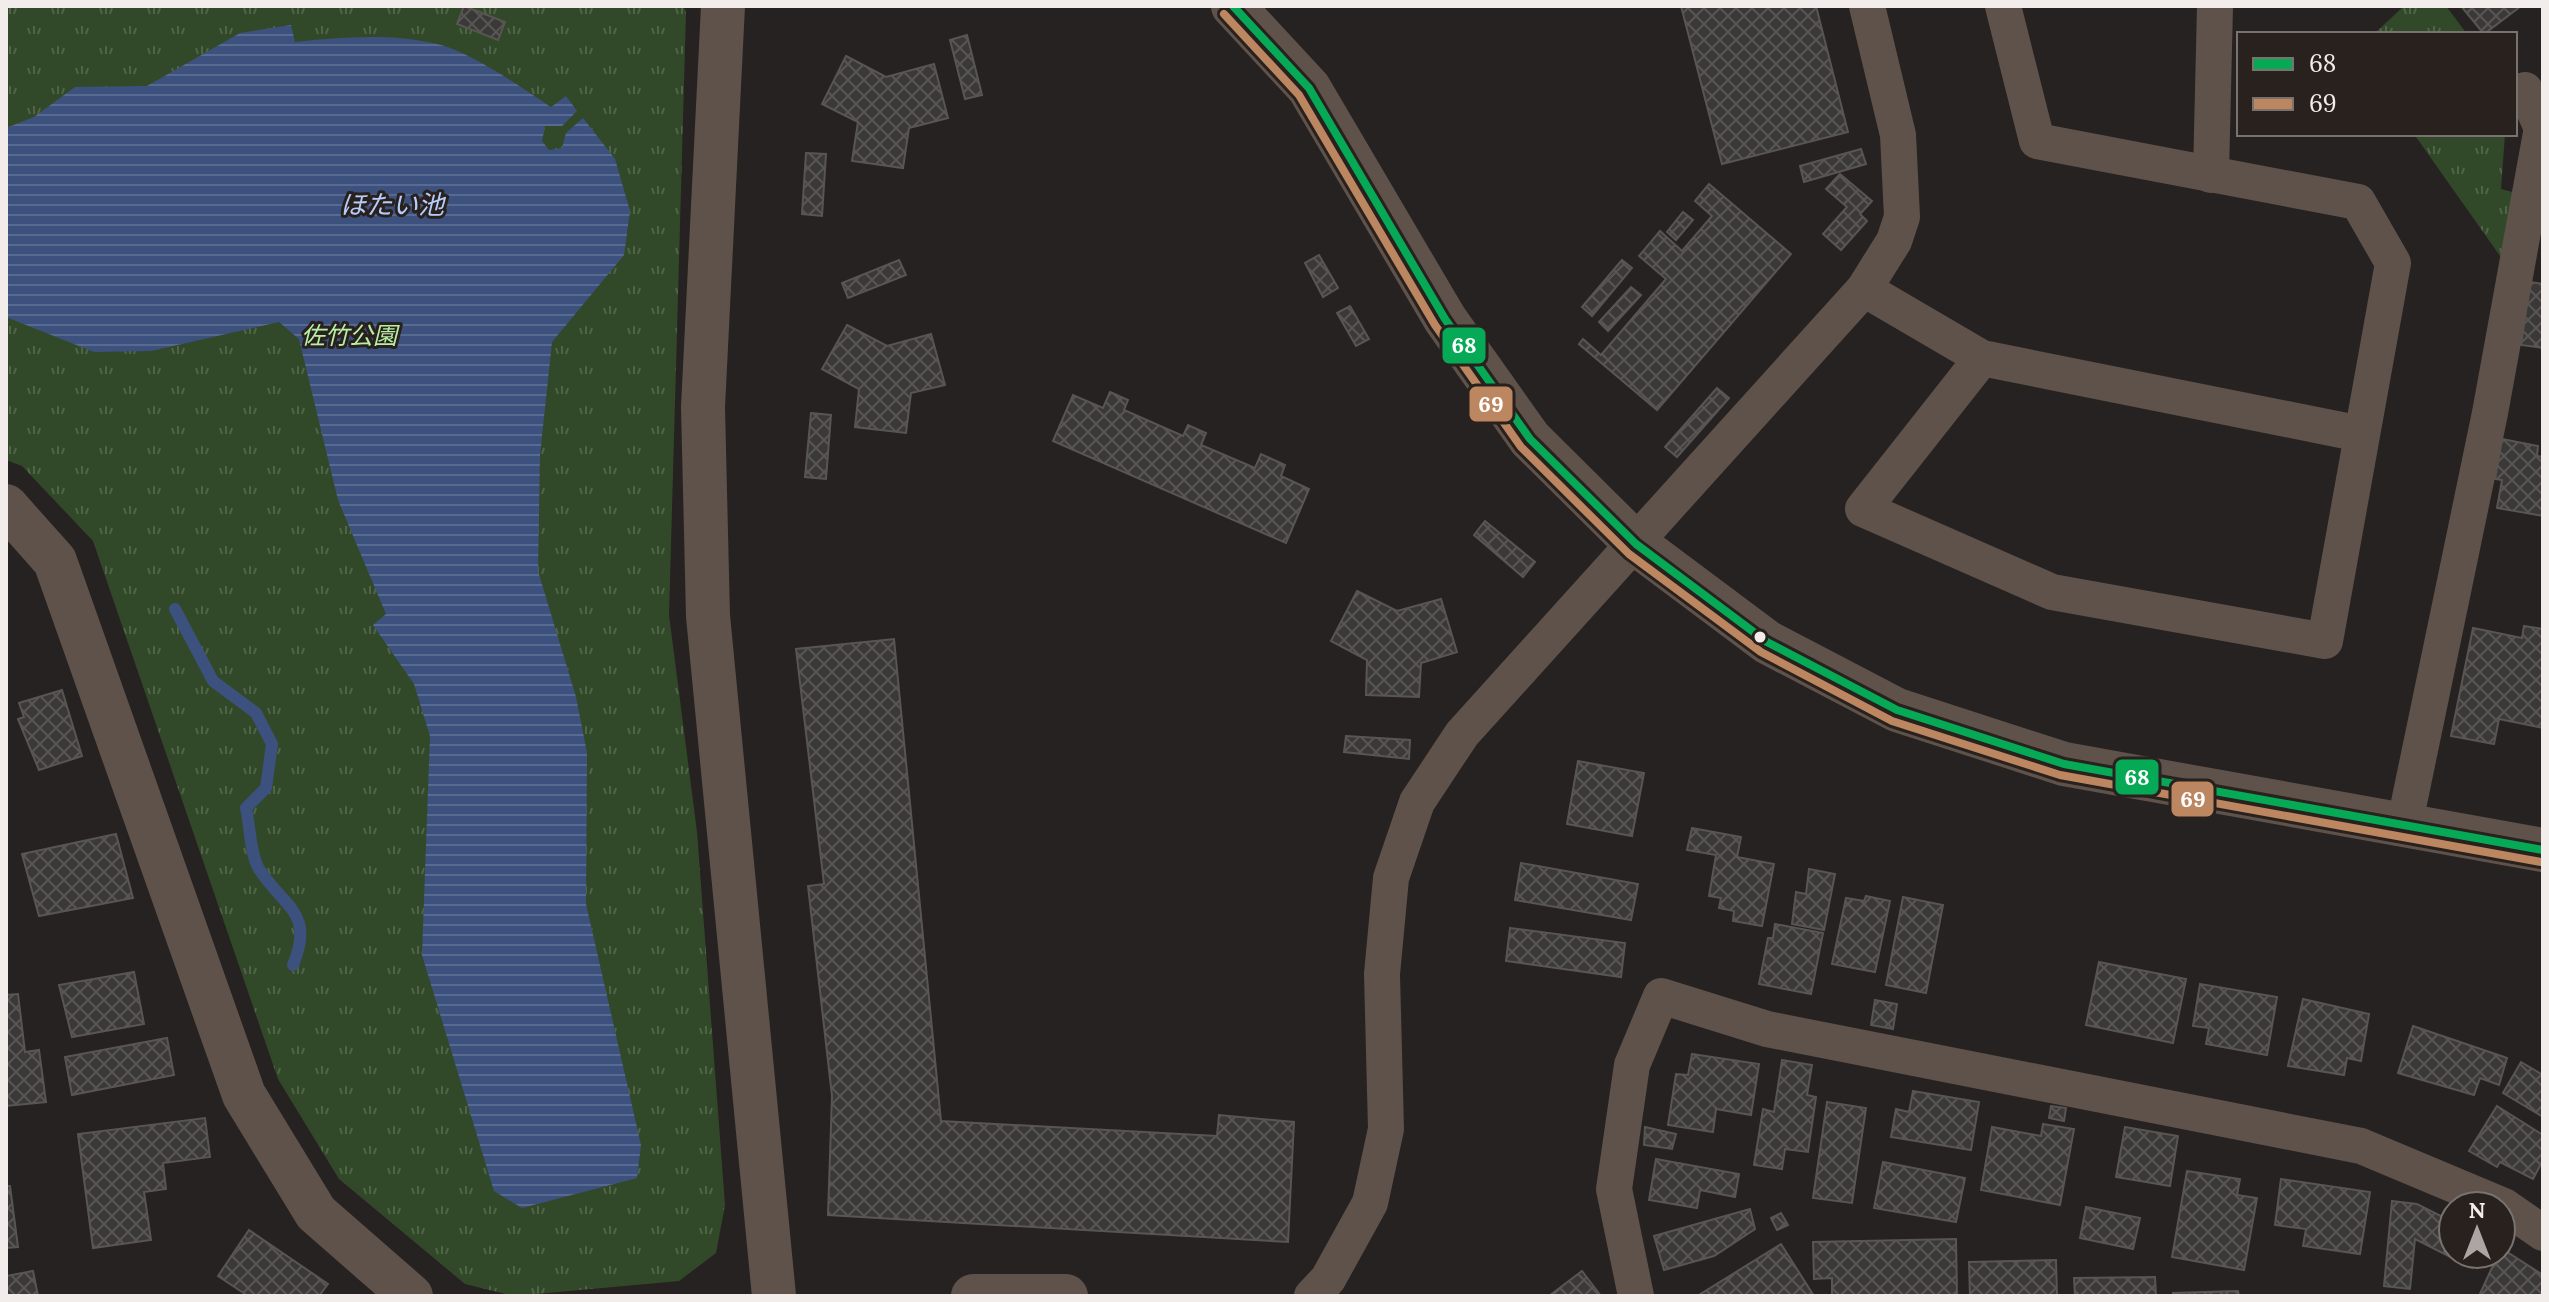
<svg xmlns="http://www.w3.org/2000/svg" width="2549" height="1302" viewBox="0 0 2549 1302" font-family="Lora,'Noto Sans JP',serif">
<style>
.park{fill:url(#park-tufts)}
.water{fill:url(#water-rules)}
.lines{fill:none;stroke-linecap:round;stroke-linejoin:round}
.stream{stroke:#3c517e;stroke-width:12}
.building{fill:url(#building-cross-hatch);stroke:#585553;stroke-width:2}
.minor{stroke:#5f524a;stroke-width:36}
.tertiary{stroke:#5f524a;stroke-width:44}
.bus-1-casing{stroke:#29211e;stroke-width:14}
.bus-2-casing{stroke:#29211e;stroke-width:14}
.bus-1{stroke:#06aa56;stroke-width:8}
.bus-2{stroke:#bb8660;stroke-width:8}
.bus-dot{fill:#f2edea;stroke:#29211e;stroke-width:3}
.labels{text-anchor:middle;dominant-baseline:central;stroke-width:6;stroke-linejoin:round;paint-order:stroke}
.park-label{font-size:24px;font-style:italic;fill:#b7efa4;stroke:#29211e}
.water-label{font-size:26px;font-style:italic;fill:#b5cdfb;stroke:#29211e}
.line-badge{stroke:#29211e;stroke-width:3}
.badge-label{font-size:22px;text-anchor:middle;font-weight:bold;fill:#fff}
</style>
<defs>
<pattern id="park-tufts" width="24" height="20" patternUnits="userSpaceOnUse" patternTransform="scale(2)"><rect width="24" height="20" fill="#324929"/><path d="M3 7l-1-3M5 7V3M7 7l1-3M15 17l-1-3M17 17v-4M19 17l1-3" fill="none" stroke="#506448"/></pattern>
<pattern id="water-rules" width="6" height="5" patternUnits="userSpaceOnUse" patternTransform="scale(2)"><rect width="6" height="5" fill="#3c517e"/><path d="M0 2.5h6" fill="none" stroke="#596a90"/></pattern>
<pattern id="building-cross-hatch" width="8" height="8" patternUnits="userSpaceOnUse" patternTransform="scale(2)"><rect width="8" height="8" fill="#3b3937"/><path d="M0 0l8 8M0 8l8-8" fill="none" stroke="#585654"/></pattern>
</defs>
<rect width="100%" height="100%" fill="#262221"/>
<g class="park">
<path d="M6,6H683L686,11L669,615L697,832L725,1205L716,1253L679,1281L514,1296L465,1284L339,1179L278,1079L93,541L22,466L6,460Z"/>
<path d="M2404,6H2446L2467,34H2374Z"/>
<path d="M2414,134H2505L2501,189L2516,193L2505,263Z"/>
</g>
<path class="water" d="M291,25L295,42C343,37 390,33 437,44C471,52 521,87 551,107L566,96L577,111L562,126H545L542,141L549,150L562,148L566,133L583,118L615,159L630,211L624,255L552,342L540,455L538,571L576,697L587,753L586,904L641,1145L637,1178L522,1208L494,1191L422,955L430,736L414,684L373,625L386,614L338,500L299,339L279,322L151,351L94,352L6,317V128L34,117L75,87L147,86L240,33Z"/>
<g class="lines">
<path class="stream" d="M175,609L213,681L256,713L272,744L266,788L246,808C250,825 250,854 259,869C284,908 315,912 293,965"/>
</g>
<g class="building">
<path d="M464,6L505,22L498,40L457,24Z"/>
<path d="M1681,6H1816L1848,132L1722,164Z"/>
<path d="M2461,6H2521L2484,34Z"/>
<path d="M967,35L982,95L965,99L950,40Z"/>
<path d="M846,56L886,77L934,64L948,118L909,128L903,168L852,161L858,122L822,104Z"/>
<path d="M1861,149L1866,164L1804,182L1800,166Z"/>
<path d="M806,153L826,154L822,216L802,214Z"/>
<path d="M1840,174L1872,201L1860,214L1867,221L1841,250L1823,234L1847,207L1826,189Z"/>
<path d="M1709,184L1791,254L1657,410L1579,344L1583,339L1601,355L1666,279L1639,256L1660,231L1682,251L1712,216L1695,201Z"/>
<path d="M1683,212L1693,220L1676,240L1667,232Z"/>
<path d="M1319,255L1338,288L1323,297L1305,263Z"/>
<path d="M899,260L906,275L848,298L842,283Z"/>
<path d="M1622,260L1632,268L1592,316L1582,307Z"/>
<path d="M2530,282L2543,284V348L2521,345Z"/>
<path d="M1631,287L1641,295L1608,331L1599,322Z"/>
<path d="M1350,306L1369,339L1356,346L1337,313Z"/>
<path d="M847,325L887,346L931,334L945,385L911,393L906,433L855,427L859,389L822,369Z"/>
<path d="M1717,388L1729,398L1677,457L1665,447Z"/>
<path d="M1110,392L1128,400L1124,410L1183,436L1188,425L1206,433L1201,445L1255,468L1261,454L1285,465L1281,476L1309,489L1286,543L1053,441L1073,395L1103,408Z"/>
<path d="M811,413L831,415L826,479L805,477Z"/>
<path d="M2502,439L2538,446L2537,456L2543,457V516L2497,508L2502,480L2495,479Z"/>
<path d="M1485,521L1535,562L1523,577L1474,535Z"/>
<path d="M1357,591L1397,611L1441,599L1457,652L1421,663L1419,697L1366,695L1367,660L1331,641Z"/>
<path d="M2524,626L2543,629V728L2499,719L2494,744L2451,736L2473,628L2522,638Z"/>
<path d="M894,639L941,1121L1217,1136L1219,1115L1294,1122L1288,1242L828,1215L832,1096L808,886L824,884L796,649Z"/>
<path d="M62,690L82,756L39,770L18,719L24,717L19,703Z"/>
<path d="M1346,736L1410,740L1409,759L1344,752Z"/>
<path d="M1578,761L1644,773L1632,836L1567,824Z"/>
<path d="M1692,828L1741,837L1737,857L1774,864L1762,926L1733,921L1734,911L1719,908L1721,898L1709,896L1716,855L1687,850Z"/>
<path d="M116,834L133,898L39,916L22,854Z"/>
<path d="M1521,863L1638,884L1631,920L1515,900Z"/>
<path d="M1809,869L1835,874L1824,930L1792,924L1796,892L1806,894Z"/>
<path d="M1866,896L1890,901L1875,972L1832,964L1846,898L1864,901Z"/>
<path d="M1903,897L1943,905L1926,993L1886,985Z"/>
<path d="M1775,924L1823,933L1811,994L1759,984L1768,938H1773Z"/>
<path d="M1510,928L1625,943L1621,977L1506,961Z"/>
<path d="M2099,962L2186,979L2173,1043L2086,1025Z"/>
<path d="M134,972L144,1024L72,1037L59,985Z"/>
<path d="M2200,984L2277,997L2267,1055L2206,1044L2209,1028L2193,1026Z"/>
<path d="M18,994L25,1052L39,1050L46,1102L6,1106V995Z"/>
<path d="M2303,999L2369,1014L2361,1061L2347,1058L2344,1075L2288,1066Z"/>
<path d="M1875,1000L1897,1004L1893,1029L1871,1025Z"/>
<path d="M2413,1026L2507,1058L2499,1085L2480,1078L2474,1095L2398,1073Z"/>
<path d="M167,1038L174,1075L72,1095L65,1057Z"/>
<path d="M1692,1054L1759,1064L1751,1115L1716,1109L1713,1132L1668,1125L1676,1074L1688,1075Z"/>
<path d="M1782,1060L1812,1065L1807,1095L1816,1097L1808,1152L1785,1149L1782,1169L1754,1165L1763,1109L1774,1112Z"/>
<path d="M2521,1062L2543,1075V1117L2503,1093Z"/>
<path d="M1913,1091L1979,1102L1971,1150L1891,1137L1896,1109L1909,1112Z"/>
<path d="M1827,1102L1866,1108L1852,1203L1813,1198Z"/>
<path d="M2051,1106L2066,1108L2064,1121L2049,1118Z"/>
<path d="M2497,1106L2543,1135V1160L2533,1179L2500,1162L2497,1167L2469,1151Z"/>
<path d="M205,1118L210,1157L163,1163L166,1189L144,1192L151,1240L93,1248L78,1134Z"/>
<path d="M2043,1124L2074,1129L2060,1205L1981,1190L1992,1127L2041,1136Z"/>
<path d="M1645,1127L1676,1134L1672,1149L1644,1145Z"/>
<path d="M2125,1127L2178,1136L2170,1186L2116,1177Z"/>
<path d="M1656,1159L1739,1174L1735,1197L1700,1190L1697,1208L1649,1200Z"/>
<path d="M1883,1162L1965,1178L1956,1222L1874,1208Z"/>
<path d="M2187,1171L2240,1179L2237,1195L2257,1198L2244,1270L2172,1257Z"/>
<path d="M2281,1179L2370,1192L2360,1254L2303,1246L2306,1229L2275,1225Z"/>
<path d="M6,1186H10L18,1247L6,1248Z"/>
<path d="M2392,1201L2417,1204L2453,1222V1254H2479L2472,1268L2415,1239L2410,1289L2384,1286Z"/>
<path d="M2086,1207L2140,1218L2133,1249L2080,1238Z"/>
<path d="M1750,1209L1755,1229L1714,1256L1664,1270L1654,1236Z"/>
<path d="M1781,1213L1788,1225L1777,1230L1771,1218Z"/>
<path d="M249,1230L328,1284L319,1296H248L218,1276Z"/>
<path d="M1956,1239L1957,1296H1832V1278L1814,1279L1813,1242Z"/>
<path d="M1781,1244L1814,1296H1700L1699,1295Z"/>
<path d="M2501,1248L2543,1275V1296H2479Z"/>
<path d="M2056,1260L2057,1296H1970L1969,1262Z"/>
<path d="M33,1271L38,1296H6V1276Z"/>
<path d="M1582,1271L1601,1296H1549Z"/>
<path d="M2155,1277L2156,1296H2075L2074,1278Z"/>
<path d="M2238,1291L2239,1296H2173V1293Z"/>
</g>
<g class="lines">
<g class="minor">
<path d="M2525,90L2540,124"/>
<path d="M2211,175L2215,6"/>
<path d="M1864,289L1982,358L2361,434"/>
<path d="M1982,358L1863,509L2052,592L2325,641L2393,263L2358,202L2037,141L2003,6"/>
<path d="M2405,822L2490,413L2543,122"/>
<path d="M1312,1296L1328,1279L1370,1203L1386,1129L1382,974L1391,878L1417,802L1462,734L1864,289L1894,241L1902,217L1898,135L1867,6"/>
<path d="M1636,1296L1614,1189L1632,1065L1661,996L1767,1029L2361,1146L2504,1206L2543,1233"/>
</g>
<g class="tertiary">
<path d="M723,6L703,407L708,616L774,1296"/>
<path d="M1233,6L1309,88L1445,319L1530,439L1636,544L1767,642L1897,710L2064,764L2543,850"/>
<path d="M6,506L55,561L244,1095L316,1213L411,1296"/>
<path d="M973,1296H1066"/>
</g>
<g class="bus-1-casing">
<path id="bus-1" d="M1233,6L1309,88L1445,319L1530,439L1636,544L1767,642L1897,710L2064,764L2543,850"/>
</g>
<g class="bus-2-casing">
<path id="bus-2" d="M1224,14L1299,95L1435,325L1521,447L1629,554L1761,652L1892,721L2060,775L2541,862"/>
</g>
<use href="#bus-1" class="bus-1"/>
<use href="#bus-2" class="bus-2"/>
</g>
<circle class="bus-dot" cx="1760" cy="637" r="7"/>
<g class="labels">
<g class="park-label">
<text x="349" y="335">佐竹公園</text>
</g>
<g class="water-label">
<text x="392" y="204">ほたい池</text>
</g>
</g>
<g class="line-badge">
<rect x="1441" y="326" width="46" height="39" rx="8" fill="#06aa56"/>
<rect x="1468" y="385" width="46" height="38" rx="8" fill="#bb8660"/>
<rect x="2114" y="758" width="46" height="38" rx="8" fill="#06aa56"/>
<rect x="2170" y="780" width="45" height="38" rx="8" fill="#bb8660"/>
</g>
<g class="badge-label">
<text x="1464" y="353">68</text>
<text x="1491" y="412">69</text>
<text x="2137" y="785">68</text>
<text x="2193" y="807">69</text>
</g>
<rect width="2549" height="1302" fill="none" stroke="#f2edea" stroke-width="16"/>
<rect x="2237" y="32" width="280" height="104" fill="#29211e" stroke="#797370" stroke-width="2"/>
<rect x="2253" y="58" width="40" height="12" fill="#06aa56" stroke="#797370" stroke-width="2"/>
<text x="2309" y="72" font-size="24" fill="#f2edea">68</text>
<rect x="2253" y="98" width="40" height="12" fill="#bb8660" stroke="#797370" stroke-width="2"/>
<text x="2309" y="112" font-size="24" fill="#f2edea">69</text>
<g transform="translate(2477 1230)"><circle r="38" fill="#29211e" stroke="#797370" stroke-width="2"/>
<path d="M0-6L14 30L0 20L-14 30Z" fill="#aba6a4"/>
<text y="-12" font-size="22" font-weight="bold" text-anchor="middle" fill="#f2edea">N</text>
</g>
</svg>
